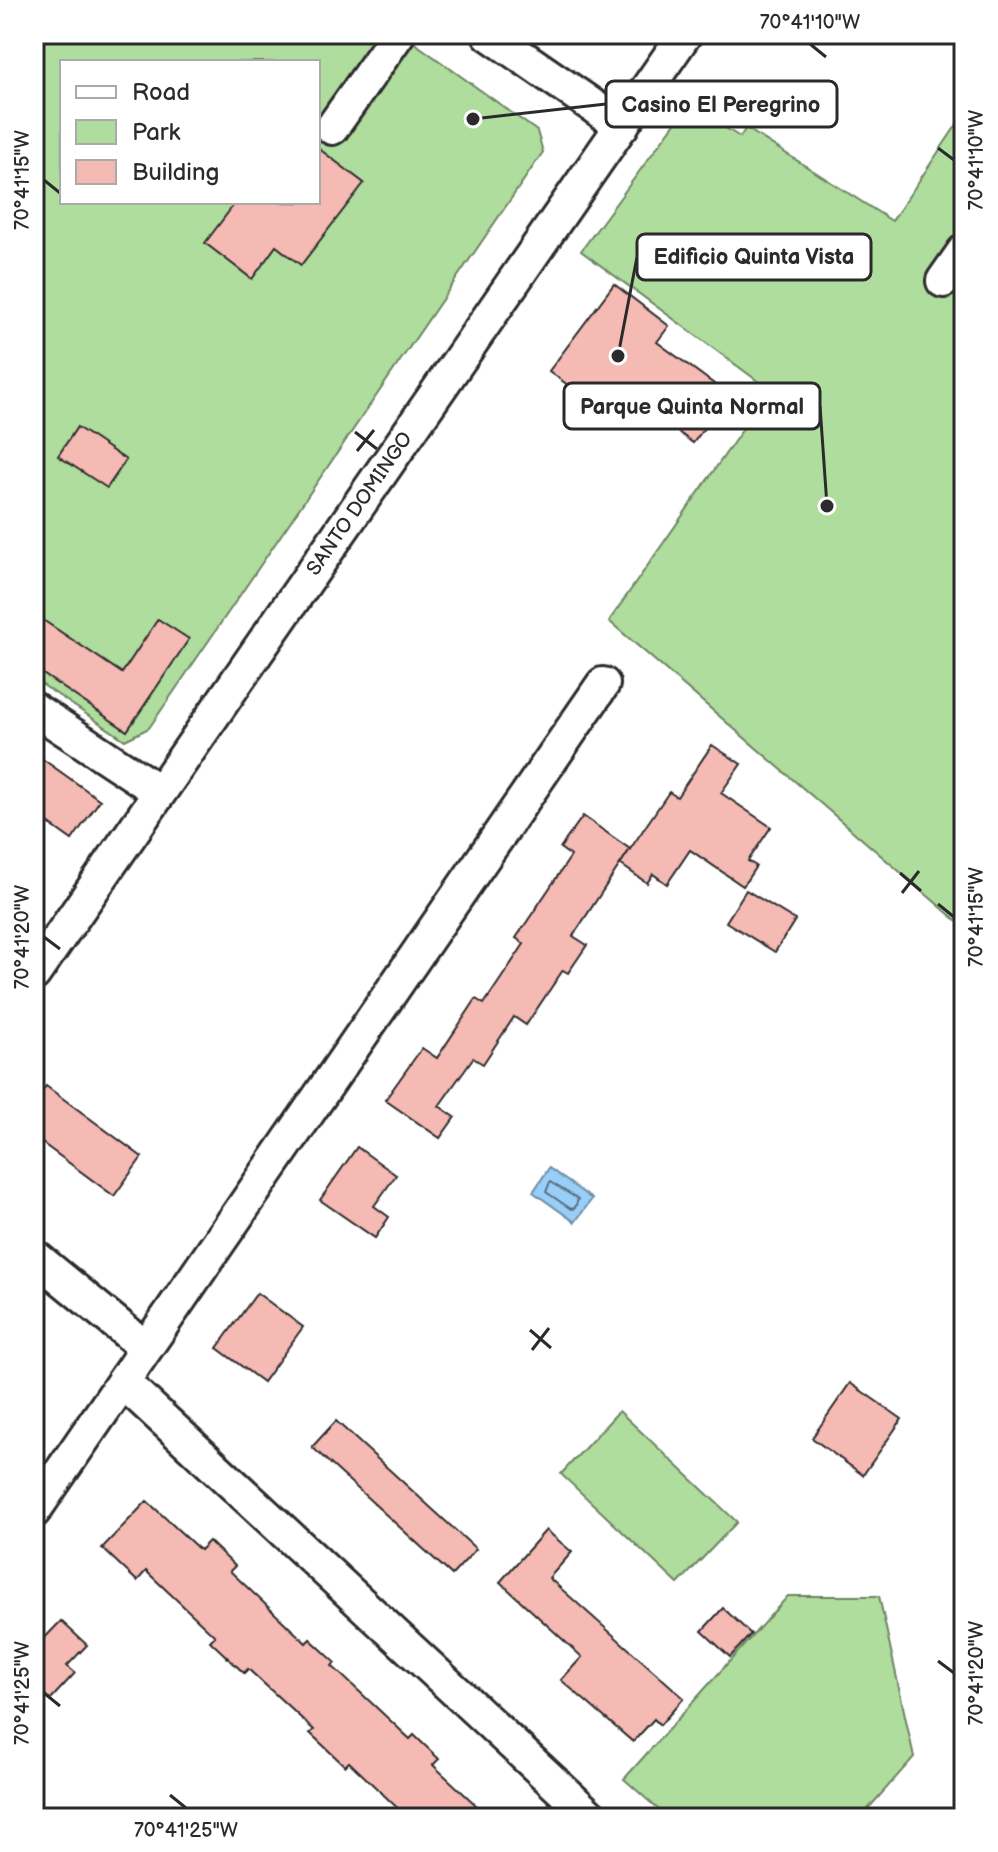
<svg xmlns="http://www.w3.org/2000/svg" width="998" height="1852" viewBox="0 0 998 1852" font-family="'Balsamiq Sans',sans-serif">
<style>
.green{fill:#afdd9d;stroke:#6d8464;stroke-width:2;fill-rule:evenodd}
.water{fill:#98cef7;stroke:#6c8da5;stroke-width:2}
.lines{fill:none;stroke-linecap:round;stroke-linejoin:round}
.shore{stroke:#576c7d;stroke-width:2}
.building{fill:#f6bab4;stroke:#2b2b2b;stroke-width:2}
.minor-casing{stroke:#2b2b2b;stroke-width:38}
.minor{stroke:#fff;stroke-width:32}
.ticks{fill:none;stroke:#2b2b2b;stroke-width:3}
.labels{text-anchor:middle;dominant-baseline:central;stroke-width:6;stroke-linejoin:round;paint-order:stroke}
.street-label{font-size:20px;fill:#2b2b2b;stroke:#fff}
.leader{fill:none;stroke:#2b2b2b;stroke-width:3}
.callout-dot{fill:#2b2b2b;stroke:#fff;stroke-width:3}
.callout{fill:#fff;stroke:#2b2b2b;stroke-width:3}
.callout-label{font-size:22px;text-anchor:middle;font-weight:bold;fill:#2b2b2b}
.neatline{fill:none;stroke:#2b2b2b;stroke-width:3}
.ticks-label{font-size:20px;text-anchor:middle;fill:#2b2b2b}
</style>
<rect width="100%" height="100%" fill="#fff"/>
<filter id="ink" filterUnits="userSpaceOnUse"><feTurbulence type="fractalNoise" baseFrequency=".0125" numOctaves="2"/><feDisplacementMap in="SourceGraphic" scale="16" xChannelSelector="R" yChannelSelector="G"/><feConvolveMatrix kernelMatrix="1 2 1 2 8 2 1 2 1" color-interpolation-filters="sRGB"/></filter>
<g filter="url(#ink)">
<g class="green">
<path d="M44,34H402L537,131L543,152L149,728L125,740L34,679V48ZM62,62H318V202H62Z"/>
<path d="M688,105L740,137L746,128L892,221L964,114V927L609,621L770,390L581,251Z"/>
<path d="M619,1411L737,1522L678,1584L561,1474Z"/>
<path d="M788,1596H879L914,1757L860,1818H668L624,1779Z"/>
</g>
<path class="water" d="M549,1168L592,1199L575,1222L533,1192Z"/>
<g class="lines">
<path class="shore" d="M550,1182L578,1199L575,1208L571,1209L546,1192Z"/>
</g>
<g class="building">
<path d="M318,148L364,183L301,265L276,246L252,279L205,243L236,202H318Z"/>
<path d="M614,284L669,326L657,342L729,395L693,443L620,389L603,411L549,371Z"/>
<path d="M77,427L126,460L107,488L58,456Z"/>
<path d="M34,614L122,673L158,619L189,639L127,731L34,668Z"/>
<path d="M712,745L741,764L721,793L771,827L748,861L756,866L743,886L690,850L667,884L653,874L647,883L620,864L669,792L677,797Z"/>
<path d="M34,753L100,800L72,840L34,813Z"/>
<path d="M583,816L630,849L573,936L587,945L568,973L563,970L526,1025L514,1017L483,1064L473,1058L439,1106L455,1117L440,1138L385,1100L422,1048L437,1058L476,999L484,1004L524,944L516,938L571,856L560,848Z"/>
<path d="M746,890L795,920L775,952L726,922Z"/>
<path d="M46,1086L142,1157L114,1196L34,1137V1103Z"/>
<path d="M357,1147L396,1175L374,1206L389,1217L375,1238L320,1200Z"/>
<path d="M257,1293L303,1327L263,1382L217,1348Z"/>
<path d="M850,1383L902,1419L863,1475L812,1438Z"/>
<path d="M336,1421L476,1549L452,1575L312,1447Z"/>
<path d="M147,1501L200,1550L209,1541L235,1566L230,1571L306,1643L310,1639L335,1662L332,1666L410,1739L414,1735L439,1759L433,1765L490,1818H408L349,1762L345,1766L310,1733L314,1730L248,1669L244,1673L210,1641L215,1636L146,1571L137,1581L102,1548Z"/>
<path d="M546,1530L572,1552L549,1578L684,1698L660,1725L654,1719L633,1742L561,1680L582,1657L500,1582Z"/>
<path d="M723,1608L751,1634L730,1657L702,1631Z"/>
<path d="M61,1621L87,1645L67,1666L75,1673L50,1700L34,1684V1649Z"/>
</g>
<g class="lines">
<g class="minor-casing">
<g id="minor">
<path d="M489,34L622,126"/>
<path d="M332,128L398,34"/>
<path d="M943,281L964,251"/>
<path d="M34,709L158,791"/>
<path id="s1" d="M34,974L685,34"/>
<path d="M34,1256L146,1348"/>
<path d="M123,1382L592,1818"/>
<path d="M34,1511L603,684"/>
</g>
</g>
<use href="#minor" class="minor"/>
</g>
</g>
<path class="ticks" d="M810,44L826,57M938,148L954,160M44,180L60,193M355,432L377,449M357,451L374,430M900,873L921,891M902,893L919,871M938,904L954,917M44,937L60,949M530,1330L551,1348M532,1350L549,1328M938,1661L954,1673M44,1693L60,1706M170,1795L186,1808"/>
<g class="labels">
<g class="street-label">
<text stroke="none"><textPath href="#s1" startOffset="572">SANTO DOMINGO</textPath></text>
</g>
</g>
<path class="leader" d="M473 119L606 104M618 356L637 257M827 506L820 406"/>
<g class="callout-dot">
<circle cx="473" cy="119" r="8"/>
<circle cx="618" cy="356" r="8"/>
<circle cx="827" cy="506" r="8"/>
</g>
<g class="callout">
<rect x="606" y="81" width="231" height="46" rx="8"/>
<rect x="637" y="234" width="234" height="46" rx="8"/>
<rect x="564" y="383" width="256" height="46" rx="8"/>
</g>
<g class="callout-label">
<text x="721" y="112">Casino El Peregrino</text>
<text x="754" y="264">Edificio Quinta Vista</text>
<text x="692" y="414">Parque Quinta Normal</text>
</g>
<rect width="998" height="1852" fill="none" stroke="#fff" stroke-width="88"/>
<rect x="60" y="60" width="260" height="144" fill="#ffffff" stroke="#aaaaaa" stroke-width="2"/>
<rect x="76" y="86" width="40" height="12" fill="#ffffff" stroke="#aaaaaa" stroke-width="2"/>
<text x="132" y="100" font-size="24" fill="#2b2b2b">Road</text>
<rect x="76" y="120" width="40" height="24" fill="#afdd9d" stroke="#aaaaaa" stroke-width="2"/>
<text x="132" y="140" font-size="24" fill="#2b2b2b">Park</text>
<rect x="76" y="160" width="40" height="24" fill="#f6bab4" stroke="#aaaaaa" stroke-width="2"/>
<text x="132" y="180" font-size="24" fill="#2b2b2b">Building</text>
<rect x="44" y="44" width="910" height="1764" class="neatline"/>
<g class="ticks-label">
<text x="810" y="29">70°41'10"W</text>
<text transform="translate(976 160) rotate(-90)" y="7">70°41'10"W</text>
<text transform="translate(22 180) rotate(-90)" y="7">70°41'15"W</text>
<text transform="translate(976 917) rotate(-90)" y="7">70°41'15"W</text>
<text transform="translate(22 937) rotate(-90)" y="7">70°41'20"W</text>
<text transform="translate(976 1673) rotate(-90)" y="7">70°41'20"W</text>
<text transform="translate(22 1693) rotate(-90)" y="7">70°41'25"W</text>
<text x="186" y="1837">70°41'25"W</text>
</g>
</svg>
